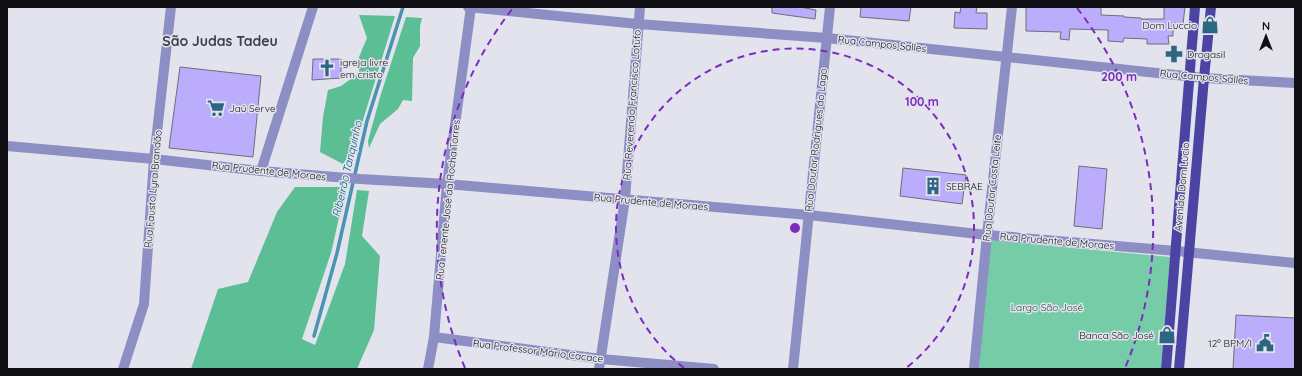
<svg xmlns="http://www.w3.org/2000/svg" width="1302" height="376" viewBox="0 0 1302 376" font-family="Quicksand,sans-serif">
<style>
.green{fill:#76cca6}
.forest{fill:#5cbe95}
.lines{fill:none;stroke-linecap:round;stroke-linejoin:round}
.stream{stroke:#4b94b1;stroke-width:3.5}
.building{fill:#bbadfc;stroke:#6f6e78}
.minor{stroke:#8d8fc4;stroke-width:10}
.major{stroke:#4b44a2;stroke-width:10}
.ring{fill:none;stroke:#7b2cbf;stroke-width:2;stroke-dasharray:7 5}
.labels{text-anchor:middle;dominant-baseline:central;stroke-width:3;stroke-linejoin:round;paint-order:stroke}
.poi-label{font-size:10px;fill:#101014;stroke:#e3e3ee;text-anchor:start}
.street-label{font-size:10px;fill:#101014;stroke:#e3e3ee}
.park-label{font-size:10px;fill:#1e4837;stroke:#e3e3ee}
.water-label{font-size:11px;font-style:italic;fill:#005c77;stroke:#e3e3ee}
.district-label{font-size:14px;font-weight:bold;fill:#3e3f48;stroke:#e3e3ee}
.centre{fill:#7b2cbf;stroke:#e3e3ee;stroke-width:2}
.ring-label{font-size:12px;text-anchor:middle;font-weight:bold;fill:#7b2cbf;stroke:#e3e3ee;stroke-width:3;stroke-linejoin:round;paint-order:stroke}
</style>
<rect width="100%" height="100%" fill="#e3e3ee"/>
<path class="green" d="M987,240L1170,257L1161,369H979Z"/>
<g class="forest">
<path d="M359,15L395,16L355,146L343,164L320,152L323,117L328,90L341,86L359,73V57L367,38Z"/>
<path d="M406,17L422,18L420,26V46L413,58L412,101L403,100L398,109L380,124L369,148L368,141L380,97Z"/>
<path d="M295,187H346L331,253L302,339L315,345L345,264L357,190L369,191L362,236L380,256L374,330L357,369H191L218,289L248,282L277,212Z"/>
</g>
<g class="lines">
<path class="stream" d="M314,336L337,253L367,121L403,7"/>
</g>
<g class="building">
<path d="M772,7H800L816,10L815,19L772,13Z"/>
<path d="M861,7H911L909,21L860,17Z"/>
<path d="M961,7H977L976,13H987V29L954,28L955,12L960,13Z"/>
<path d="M1026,7H1101V15L1124,16V17L1141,18V19H1164V7H1185L1183,24L1173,23V36H1168L1169,44H1147V39L1124,38L1123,42L1108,41V30L1070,29L1069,40L1060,39L1061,32L1026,31Z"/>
<path d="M313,59H341V78L312,80Z"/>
<path d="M180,67L261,76L253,157L169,148Z"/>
<path d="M1079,166L1107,169L1102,229L1074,226Z"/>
<path d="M903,168L966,175L962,204L900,196Z"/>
<path d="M1236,315L1295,318V369H1233Z"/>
</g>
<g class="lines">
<g class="minor">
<path d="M468,7L638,24L827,38L1204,78L1295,83"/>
<path d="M7,146L154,159L261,171L360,179L447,184L809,215L987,235L1176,251L1295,263"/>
<path d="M261,171L313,7"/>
<path d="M434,337L601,359L714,369"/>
<path d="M123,369L144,304L154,159L171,7"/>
<path d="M428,369L434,337L447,184L471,7"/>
<path d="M599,369L625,199L640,7"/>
<path d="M793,369L830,7"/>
<path d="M974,369L987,235L1012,7"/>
</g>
<g class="major">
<path d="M1166,369L1195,7"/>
<path d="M1179,369L1204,78L1211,7"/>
</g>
</g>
<g class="ring">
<path d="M684 368A179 179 0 1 1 906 368"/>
<path d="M465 368A358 358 0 0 1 513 8M1077 8A358 358 0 0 1 1125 368"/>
</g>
<defs>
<g id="shop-bare" transform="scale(1.38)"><path d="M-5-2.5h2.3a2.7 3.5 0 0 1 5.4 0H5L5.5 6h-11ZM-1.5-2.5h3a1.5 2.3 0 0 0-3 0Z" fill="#2d6680" stroke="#e3e3ee" stroke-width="2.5" paint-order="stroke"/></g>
<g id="pharmacy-bare" transform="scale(1.38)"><path d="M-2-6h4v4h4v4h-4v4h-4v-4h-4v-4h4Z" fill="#2d6680" stroke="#e3e3ee" stroke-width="2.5" paint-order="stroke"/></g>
<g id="church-bare" transform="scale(1.38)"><path d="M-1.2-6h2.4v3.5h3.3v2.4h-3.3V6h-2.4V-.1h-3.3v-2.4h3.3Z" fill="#2d6680" stroke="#e3e3ee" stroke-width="2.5" paint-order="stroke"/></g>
<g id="supermarket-bare" transform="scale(1.38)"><path d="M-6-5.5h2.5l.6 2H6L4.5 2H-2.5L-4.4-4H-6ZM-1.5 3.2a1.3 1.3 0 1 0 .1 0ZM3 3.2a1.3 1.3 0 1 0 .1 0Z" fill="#2d6680" stroke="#e3e3ee" stroke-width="2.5" paint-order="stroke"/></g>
<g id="building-bare" transform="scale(1.38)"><path d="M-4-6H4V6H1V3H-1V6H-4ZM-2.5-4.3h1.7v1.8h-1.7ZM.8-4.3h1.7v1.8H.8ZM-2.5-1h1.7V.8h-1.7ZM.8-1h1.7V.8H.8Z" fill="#2d6680" stroke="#e3e3ee" stroke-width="2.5" paint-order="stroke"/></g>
<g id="civic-bare" transform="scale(1.38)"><path d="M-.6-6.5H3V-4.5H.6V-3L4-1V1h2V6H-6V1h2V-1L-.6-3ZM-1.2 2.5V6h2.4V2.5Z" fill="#2d6680" stroke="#e3e3ee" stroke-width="2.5" paint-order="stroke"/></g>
</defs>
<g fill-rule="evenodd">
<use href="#shop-bare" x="1210" y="25"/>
<use href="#pharmacy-bare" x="1174" y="54"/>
<use href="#church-bare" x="327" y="68"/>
<use href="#supermarket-bare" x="216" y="108"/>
<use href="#building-bare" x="933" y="186"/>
<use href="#shop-bare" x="1167" y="335"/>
<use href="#civic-bare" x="1265" y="343"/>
</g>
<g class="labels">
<g class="poi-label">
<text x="1197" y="25" text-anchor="end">Dom Luccio</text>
<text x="1187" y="54">Drogasil</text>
<text x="340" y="62">igreja livre<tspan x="340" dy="12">em cristo</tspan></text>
<text x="229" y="108">Jaú Serve</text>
<text x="946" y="186">SEBRAE</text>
<text x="1154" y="335" text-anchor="end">Banca São José</text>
<text x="1252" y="343" text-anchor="end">12º BPM/I</text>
</g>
<g class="street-label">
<text transform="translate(882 44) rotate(6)">Rua Campos Salles</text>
<text transform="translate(1204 77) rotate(5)">Rua Campos Salles</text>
<text transform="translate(632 105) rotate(-86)">Rua Reverendo Francisco Lotufo</text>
<text transform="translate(816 140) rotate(-84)">Rua Doutor Rodrigues do Lago</text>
<text transform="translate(269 171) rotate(6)">Rua Prudente de Moraes</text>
<text transform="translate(1182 187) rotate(-85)">Avenida Dom Lucio</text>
<text transform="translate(992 188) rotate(-84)">Rua Doutor Costa Leite</text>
<text transform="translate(153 189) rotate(-85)">Rua Fausto Lyra Brandão</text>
<text transform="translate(448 200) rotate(-84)">Rua Tenente José da Rocha Torres</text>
<text transform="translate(651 202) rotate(5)">Rua Prudente de Moraes</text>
<text transform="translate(1057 241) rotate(5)">Rua Prudente de Moraes</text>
<text transform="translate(538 351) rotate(7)">Rua Professor Mário Cacace</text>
</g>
<g class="park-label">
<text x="1047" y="307">Largo São José</text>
</g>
<g class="water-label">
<text transform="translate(347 169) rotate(-77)">Ribeirão Tanquinho</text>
</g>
<g class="district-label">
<text x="220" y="41">São Judas Tadeu</text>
</g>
</g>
<circle cx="795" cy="228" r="6" class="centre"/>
<g class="ring-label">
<text x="1119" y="81">200 m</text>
<text x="922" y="106">100 m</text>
</g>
<rect width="1302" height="376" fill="none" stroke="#101014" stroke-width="16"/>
<g transform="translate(1266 36)" stroke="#e3e3ee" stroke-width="3" paint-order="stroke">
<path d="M0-3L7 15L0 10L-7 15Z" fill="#101014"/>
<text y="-6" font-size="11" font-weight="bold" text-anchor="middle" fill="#101014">N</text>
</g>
</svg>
